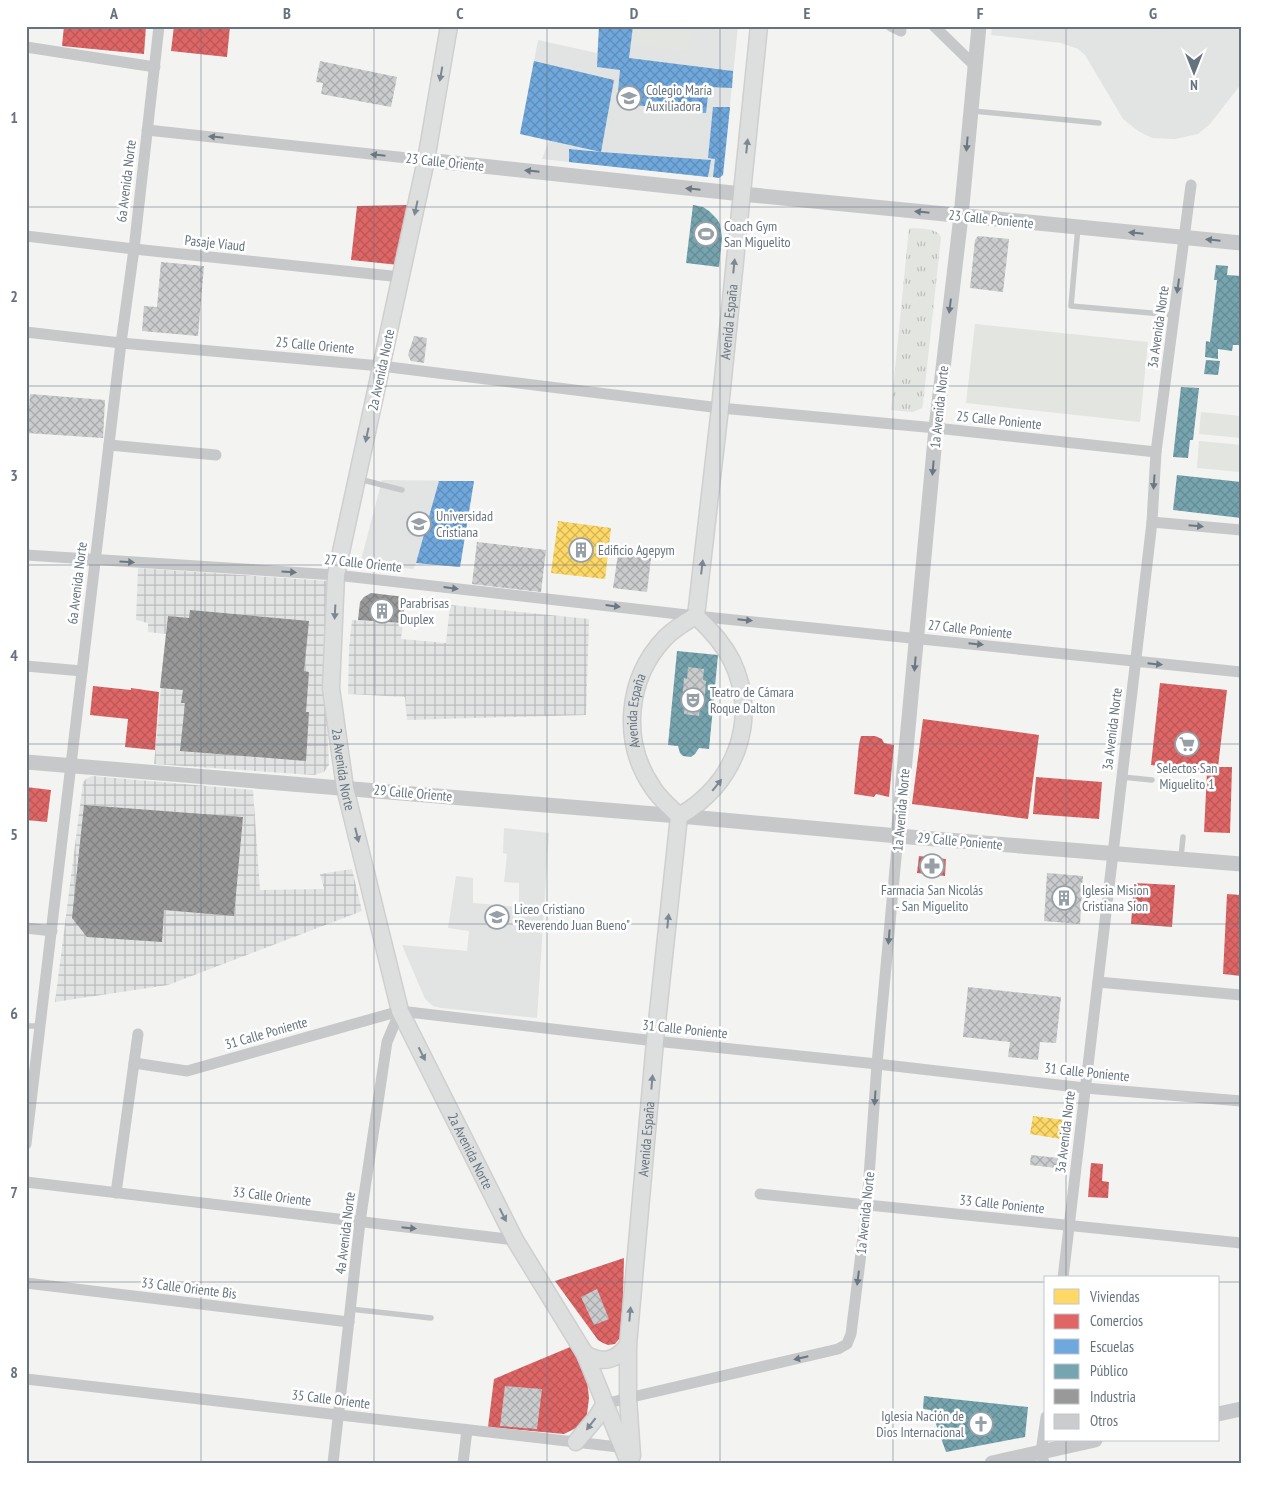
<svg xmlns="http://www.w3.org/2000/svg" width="1267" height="1489" viewBox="0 0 1267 1489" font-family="'PT Sans Narrow',sans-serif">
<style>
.built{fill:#e2e3e3}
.industrial{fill:url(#industrial-grid)}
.grass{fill:#e2e5e0}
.park{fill:url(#park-tufts)}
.homes{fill:url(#homes-cross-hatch)}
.shops{fill:url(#shops-cross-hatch)}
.schools{fill:url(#schools-cross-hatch)}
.public{fill:url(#public-cross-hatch)}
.industry{fill:url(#industry-cross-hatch)}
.building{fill:url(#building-cross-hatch)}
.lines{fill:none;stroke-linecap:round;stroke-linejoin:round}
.secondary-casing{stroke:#cfcfd0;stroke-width:19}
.service{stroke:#c7c8c9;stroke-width:5.5}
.minor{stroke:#c7c8c9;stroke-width:11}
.tertiary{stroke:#c7c8c9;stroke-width:15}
.secondary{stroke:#dddede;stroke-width:16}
.oneway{fill:#7e8892}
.oneway2{fill:#6b7783}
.grid{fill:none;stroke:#66737f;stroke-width:1;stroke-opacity:0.55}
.labels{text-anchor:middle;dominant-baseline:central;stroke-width:5;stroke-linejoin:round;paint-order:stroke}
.poi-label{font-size:14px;fill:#66737f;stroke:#fff;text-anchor:start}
.street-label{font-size:14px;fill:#66737f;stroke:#fff}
.neatline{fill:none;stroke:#66737f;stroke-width:2}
.grid-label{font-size:16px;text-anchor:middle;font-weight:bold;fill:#66737f}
</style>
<defs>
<pattern id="industrial-grid" width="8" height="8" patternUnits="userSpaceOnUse" patternTransform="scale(1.25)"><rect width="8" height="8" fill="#e2e3e3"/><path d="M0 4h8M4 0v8" fill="none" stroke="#bbbcbd"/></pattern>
<pattern id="park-tufts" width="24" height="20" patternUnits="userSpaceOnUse" patternTransform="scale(1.25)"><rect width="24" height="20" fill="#e2e5e0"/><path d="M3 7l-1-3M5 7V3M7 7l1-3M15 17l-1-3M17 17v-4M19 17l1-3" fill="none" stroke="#bbbebb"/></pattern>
<pattern id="homes-cross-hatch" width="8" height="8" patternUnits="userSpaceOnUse" patternTransform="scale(1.25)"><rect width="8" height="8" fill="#ffd966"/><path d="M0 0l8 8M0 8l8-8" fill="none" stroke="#d2b459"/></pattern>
<pattern id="shops-cross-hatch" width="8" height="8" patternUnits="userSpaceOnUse" patternTransform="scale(1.25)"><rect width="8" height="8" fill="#e06666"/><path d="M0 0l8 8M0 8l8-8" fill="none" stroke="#b95859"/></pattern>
<pattern id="schools-cross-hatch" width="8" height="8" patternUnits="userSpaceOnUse" patternTransform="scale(1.25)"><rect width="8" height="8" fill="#6fa8dc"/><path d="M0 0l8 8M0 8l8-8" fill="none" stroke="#5f8db8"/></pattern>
<pattern id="public-cross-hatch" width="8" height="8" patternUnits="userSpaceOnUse" patternTransform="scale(1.25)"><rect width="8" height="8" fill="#76a5af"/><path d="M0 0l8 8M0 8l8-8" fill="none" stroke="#658b94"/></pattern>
<pattern id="industry-cross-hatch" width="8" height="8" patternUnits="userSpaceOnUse" patternTransform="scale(1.25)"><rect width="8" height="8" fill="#999"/><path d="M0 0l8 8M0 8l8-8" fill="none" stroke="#818182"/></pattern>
<pattern id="building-cross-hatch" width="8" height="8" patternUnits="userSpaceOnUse" patternTransform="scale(1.25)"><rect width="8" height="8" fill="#cbcccd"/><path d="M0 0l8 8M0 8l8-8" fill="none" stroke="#a9aaac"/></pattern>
</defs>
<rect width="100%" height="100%" fill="#f3f3f2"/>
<g class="built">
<path d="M599,26H738L723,175L719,178L542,159L549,141L520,134L538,40L597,53Z"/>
<path d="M992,26H1241V84L1210,124L1198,134L1175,139L1152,138L1138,131L1123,119L1085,55L1078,49L1061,43L991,35Z"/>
<path d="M382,480L474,481L460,567L416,563L413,569L360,564Z"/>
<path d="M504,828L549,833L537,1018L441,1008L433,1006L425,999L402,945L467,951L469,931L448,928L456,876L473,878V903L519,907V883L504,882L507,854L503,853Z"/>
</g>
<g class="industrial">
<path d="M138,568L329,581L326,696L329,765L324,772L314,775L154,764L166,634L148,632V623L136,620Z"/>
<path d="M450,605L589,619L586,715L407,720L405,697L348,694L349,648L352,620L403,623L401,639L446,643Z"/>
<path d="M92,776L253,790L260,890L324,889L320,874L352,869L362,911L168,985L55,1002L82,790L83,782L86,779Z"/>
</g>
<g class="grass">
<path d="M633,26H674L690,28L688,51L632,45Z"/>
<path d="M975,324L1148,342L1140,422L966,403Z"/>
<path d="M1201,412L1241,416V438L1199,434Z"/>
<path d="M1199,441L1241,445V472L1197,468Z"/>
</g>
<path class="park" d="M909,228C919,229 936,227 941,237L923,404L922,408L913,412L891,410Z"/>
<g class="homes">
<path d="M558,521L611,528L605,579L551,573Z"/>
<path d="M1033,1116L1064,1120L1061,1139L1030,1134Z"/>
</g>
<g class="shops">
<path d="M64,26H146L144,54L62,46Z"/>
<path d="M174,26H230L227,57L171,51Z"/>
<path d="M409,205L399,265L351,260L357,206Z"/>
<path d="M1160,683L1227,690L1218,767H1232L1230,833L1204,832L1207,772L1151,765Z"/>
<path d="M93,686L131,690V688L159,692L155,750L125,747L128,719L90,715Z"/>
<path d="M923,719L1039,735L1028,819L912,804Z"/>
<path d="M861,736H875L882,739L884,743L894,745L889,797L876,794L874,797L854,794L859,744Z"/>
<path d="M1036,777L1102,782L1099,819L1033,814Z"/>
<path d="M26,787L51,790L47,822L26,820Z"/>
<path d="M919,856L946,859L945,876L917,873Z"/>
<path d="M1134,883L1175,885L1172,927L1131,924Z"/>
<path d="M1227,894L1241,895V976L1223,974Z"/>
<path d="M1091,1163L1103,1164L1102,1181L1109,1182L1108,1198L1088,1197Z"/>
<path d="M624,1258L622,1333L619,1339L615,1344L608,1345L603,1343L598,1340L555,1281Z"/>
<path d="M575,1345L587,1380L589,1398L587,1414L580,1426L564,1434L488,1427L494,1379Z"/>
</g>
<g class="schools">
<path d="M599,26H633L629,58L733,71L732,88L709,87L706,113L617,103L620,70L597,67Z"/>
<path d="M534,61L614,80L601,152L711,160L708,177L569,162V149L601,152L520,134Z"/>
<path d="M713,107H730L723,175L719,178L713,177L715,159L708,158Z"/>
<path d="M439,481H474L460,567L416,563Z"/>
</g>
<g class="public">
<path d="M693,205L703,207L709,211L717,219L720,224L722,238L719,267L686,263Z"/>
<path d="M1216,265L1228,266L1227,275L1241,276V345H1233L1232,351L1218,349V359L1205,357L1206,341L1210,342L1217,280H1214Z"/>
<path d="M1206,360L1220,361L1218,375L1204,374Z"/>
<path d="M1181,387L1199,388L1193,440H1190L1188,458L1173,457Z"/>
<path d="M1177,475L1241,482V518L1173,510Z"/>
<path d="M677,651L718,655L709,749L699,748L695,754L691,757L683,756L680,753L678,746L668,745Z"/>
<path d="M924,1396L1028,1407L1025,1437L946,1452L931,1410L923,1409Z"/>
</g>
<g class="industry">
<path d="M371,593L405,597L403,623L358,620L360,602L364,597Z"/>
<path d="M190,610L309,621L304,671L309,672L306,712H309L306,761L180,751L185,703H181L183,690L160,688L168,616L189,618Z"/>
<path d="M84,805L243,817L234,916L164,910L162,942L87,937L72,918Z"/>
</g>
<g class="building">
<path d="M320,61L397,77L391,107L321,94L323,83L316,82Z"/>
<path d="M978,236L1009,239L1003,292L970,288L975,240Z"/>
<path d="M161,262L204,266L198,336L142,331L144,306L157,307Z"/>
<path d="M414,336L427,338L424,363L411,361L408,355Z"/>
<path d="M30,394L105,400L103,438L27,433Z"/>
<path d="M477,542L546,550L541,592L472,584Z"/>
<path d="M618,554L651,558L647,592L613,588Z"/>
<path d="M688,667L704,669L703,680L706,681L704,705H700L699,716L684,714L685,703H682L684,678L687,679Z"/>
<path d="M1047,873L1083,876L1080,924L1044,921Z"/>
<path d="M968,987L1061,997L1056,1043L1040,1042L1038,1060L1008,1057L1010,1042L963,1037Z"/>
<path d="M1031,1155L1058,1158L1057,1168L1030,1165Z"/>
<path d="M597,1289L609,1319L594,1325L581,1297Z"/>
<path d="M505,1386L542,1389L537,1429L500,1426Z"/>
</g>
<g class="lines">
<g class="secondary-casing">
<g id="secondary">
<path id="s1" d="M449,26L426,160L336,575L331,688L345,788L400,1011L515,1240L585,1354L629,1463"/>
<path id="s2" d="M696,616L720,408L759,26"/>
<path id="s3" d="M679,816C670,807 660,799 653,788C621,742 626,679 665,638C674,629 685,622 696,616"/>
<path d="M679,816C735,785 760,720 732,661C723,643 710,629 696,616"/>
<path d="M585,1354C602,1364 616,1361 628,1345"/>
<path d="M576,1442L596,1418L605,1404"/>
<path id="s4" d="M632,1456L628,1398V1345L655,1041L679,816"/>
</g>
</g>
<g class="service">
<path d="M973,111L1099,123"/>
<path d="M1078,227L1071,306L1174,315"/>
<path d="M359,479L402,490"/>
<path d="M1122,777L1152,780"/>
<path d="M1181,857L1183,837"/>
<path d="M26,1026H40"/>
<path d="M350,1309L431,1318"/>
</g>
<g class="minor">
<path d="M891,26L901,31"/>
<path d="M934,26L975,66"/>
<path d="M26,47L155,67"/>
<path d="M147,130L426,160"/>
<path d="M26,236L134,249L401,277"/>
<path d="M26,332L121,343L381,366L720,408L936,428L1156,452"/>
<path d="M109,445L216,455"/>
<path d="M1152,522L1241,530"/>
<path d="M26,555L336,575L696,616L1241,672"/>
<path d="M26,666L82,671"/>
<path d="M26,928L52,931"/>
<path d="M1098,982L1241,995"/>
<path d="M134,1063L187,1071L400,1011L655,1041L877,1064L1085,1088L1241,1101"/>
<path d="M26,1144L121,343L134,249L159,26"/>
<path d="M26,1182L515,1240"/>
<path d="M116,1193L138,1034"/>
<path d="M760,1194L1241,1243"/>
<path d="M1063,1278L1152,522L1156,452L1191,185"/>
<path d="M26,1283L349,1322"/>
<path d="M26,1379L627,1448"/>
<path d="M605,1404L628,1398L838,1349L847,1344L851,1334L867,1205L877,1064L898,836"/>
<path d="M333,1463L360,1222L387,1042L400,1011"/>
<path d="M463,1463L467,1430"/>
<path d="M1044,1463L1041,1452L1046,1417"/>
</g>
<g class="tertiary">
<path d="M426,160L742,194L1241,243"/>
<path d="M26,762L679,816L898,836L1241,864"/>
<path d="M898,836L936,428L961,216L979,26"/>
<path d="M1218,1414L1241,1409"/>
<path d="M992,1463L1095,1440"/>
</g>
<use href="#secondary" class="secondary"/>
</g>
<defs><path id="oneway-solid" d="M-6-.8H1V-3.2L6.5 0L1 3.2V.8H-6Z" transform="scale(1.25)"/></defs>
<g class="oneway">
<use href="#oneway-solid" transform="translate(441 74) rotate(100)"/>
<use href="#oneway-solid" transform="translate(747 146) rotate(-84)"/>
<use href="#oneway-solid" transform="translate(416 208) rotate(102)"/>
<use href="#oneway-solid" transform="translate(734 266) rotate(-84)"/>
<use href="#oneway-solid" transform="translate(367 435) rotate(102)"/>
<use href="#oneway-solid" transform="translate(702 567) rotate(-83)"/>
<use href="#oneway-solid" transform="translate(335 612) rotate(93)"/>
<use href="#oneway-solid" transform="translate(717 785) rotate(-51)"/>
<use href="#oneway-solid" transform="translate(357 835) rotate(76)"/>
<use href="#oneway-solid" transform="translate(668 921) rotate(-84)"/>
<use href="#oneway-solid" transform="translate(422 1054) rotate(63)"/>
<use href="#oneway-solid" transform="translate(652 1082) rotate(-85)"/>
<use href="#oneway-solid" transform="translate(503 1215) rotate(63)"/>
<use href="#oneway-solid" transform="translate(630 1314) rotate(-85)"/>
<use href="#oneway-solid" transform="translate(591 1424) rotate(128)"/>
</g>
<g class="oneway2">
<use href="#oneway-solid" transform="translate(216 137) rotate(-174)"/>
<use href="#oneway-solid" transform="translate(967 144) rotate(95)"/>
<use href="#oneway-solid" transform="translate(378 155) rotate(-174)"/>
<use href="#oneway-solid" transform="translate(532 171) rotate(-174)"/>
<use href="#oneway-solid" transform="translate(693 189) rotate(-174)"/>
<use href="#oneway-solid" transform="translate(922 212) rotate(-174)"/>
<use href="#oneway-solid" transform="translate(1136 233) rotate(-174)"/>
<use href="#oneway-solid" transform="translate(1213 240) rotate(-174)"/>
<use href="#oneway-solid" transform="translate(1178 286) rotate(98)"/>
<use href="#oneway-solid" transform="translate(950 306) rotate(97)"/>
<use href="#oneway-solid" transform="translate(933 468) rotate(95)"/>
<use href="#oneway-solid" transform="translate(1154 482) rotate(94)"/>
<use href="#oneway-solid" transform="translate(1196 526) rotate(5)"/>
<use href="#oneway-solid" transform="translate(127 562) rotate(3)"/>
<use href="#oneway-solid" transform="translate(289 572) rotate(3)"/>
<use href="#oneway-solid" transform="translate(451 588) rotate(7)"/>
<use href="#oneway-solid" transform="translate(613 606) rotate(7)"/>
<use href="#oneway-solid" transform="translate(745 620) rotate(6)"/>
<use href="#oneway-solid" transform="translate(976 644) rotate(6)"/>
<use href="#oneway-solid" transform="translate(915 664) rotate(95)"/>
<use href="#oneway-solid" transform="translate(1155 664) rotate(6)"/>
<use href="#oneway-solid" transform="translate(889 937) rotate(95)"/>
<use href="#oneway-solid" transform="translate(875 1098) rotate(94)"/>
<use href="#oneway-solid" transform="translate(409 1228) rotate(6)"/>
<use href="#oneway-solid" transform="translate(858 1278) rotate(97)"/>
<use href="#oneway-solid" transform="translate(801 1358) rotate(167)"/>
</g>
<path class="grid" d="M201,26V1463M374,26V1463M547,26V1463M720,26V1463M893,26V1463M1066,26V1278M26,207H1241M26,386H1241M26,565H1241M26,744H1241M26,924H1241M26,1103H1241M26,1282H1046M1218,1282H1241M1066,1440V1463"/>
<defs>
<g id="school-ring" transform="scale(1.25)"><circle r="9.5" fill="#fff" stroke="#97a0a7" stroke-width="1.5"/><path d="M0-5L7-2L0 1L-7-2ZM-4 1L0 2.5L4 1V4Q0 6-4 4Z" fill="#97a0a7"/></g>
<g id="stadium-ring" transform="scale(1.25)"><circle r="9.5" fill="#fff" stroke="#97a0a7" stroke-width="1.5"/><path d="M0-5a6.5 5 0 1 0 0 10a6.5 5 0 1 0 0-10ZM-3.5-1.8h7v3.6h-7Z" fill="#97a0a7"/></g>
<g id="university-ring" transform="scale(1.25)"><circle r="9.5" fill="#fff" stroke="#97a0a7" stroke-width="1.5"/><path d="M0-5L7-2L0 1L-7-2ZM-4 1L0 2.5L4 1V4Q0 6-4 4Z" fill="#97a0a7"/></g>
<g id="building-ring" transform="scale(1.25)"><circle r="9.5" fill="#fff" stroke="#97a0a7" stroke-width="1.5"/><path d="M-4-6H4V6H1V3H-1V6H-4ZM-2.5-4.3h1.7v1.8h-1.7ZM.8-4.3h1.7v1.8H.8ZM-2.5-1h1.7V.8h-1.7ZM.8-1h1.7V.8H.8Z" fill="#97a0a7"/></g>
<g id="theatre-ring" transform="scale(1.25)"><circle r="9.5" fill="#fff" stroke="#97a0a7" stroke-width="1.5"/><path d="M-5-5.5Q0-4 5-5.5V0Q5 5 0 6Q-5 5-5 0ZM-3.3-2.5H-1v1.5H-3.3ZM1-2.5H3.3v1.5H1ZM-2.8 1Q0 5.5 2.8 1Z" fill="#97a0a7"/></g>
<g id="supermarket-ring" transform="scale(1.25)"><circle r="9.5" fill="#fff" stroke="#97a0a7" stroke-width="1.5"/><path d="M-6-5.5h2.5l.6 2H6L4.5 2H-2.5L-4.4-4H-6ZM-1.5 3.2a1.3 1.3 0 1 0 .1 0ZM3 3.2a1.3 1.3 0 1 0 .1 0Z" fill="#97a0a7"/></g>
<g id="pharmacy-ring" transform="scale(1.25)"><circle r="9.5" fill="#fff" stroke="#97a0a7" stroke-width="1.5"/><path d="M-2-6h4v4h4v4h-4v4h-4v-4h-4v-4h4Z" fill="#97a0a7"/></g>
<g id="church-ring" transform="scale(1.25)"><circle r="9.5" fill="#fff" stroke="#97a0a7" stroke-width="1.5"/><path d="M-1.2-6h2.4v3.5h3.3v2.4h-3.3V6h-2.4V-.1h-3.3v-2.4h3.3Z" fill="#97a0a7"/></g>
</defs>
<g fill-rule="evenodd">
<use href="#school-ring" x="629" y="98"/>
<use href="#stadium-ring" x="706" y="234"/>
<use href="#university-ring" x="419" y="524"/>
<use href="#building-ring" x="581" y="550"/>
<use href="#building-ring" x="382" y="611"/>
<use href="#theatre-ring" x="693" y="700"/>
<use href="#supermarket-ring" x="1187" y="744"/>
<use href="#pharmacy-ring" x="932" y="866"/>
<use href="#building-ring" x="1064" y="898"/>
<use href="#school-ring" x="497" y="917"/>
<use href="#church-ring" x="981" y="1424"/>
</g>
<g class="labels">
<g class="poi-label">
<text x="646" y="90">Colegio María<tspan x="646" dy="16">Auxiliadora</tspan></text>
<text x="724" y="226">Coach Gym<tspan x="724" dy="16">San Miguelito</tspan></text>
<text x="436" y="516">Universidad<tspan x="436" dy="16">Cristiana</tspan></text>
<text x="598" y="550">Edificio Agepym</text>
<text x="400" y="603">Parabrisas<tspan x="400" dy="16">Duplex</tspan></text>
<text x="710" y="692">Teatro de Cámara<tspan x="710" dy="16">Roque Dalton</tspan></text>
<text x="1187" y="768" text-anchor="middle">Selectos San<tspan x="1187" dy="16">Miguelito 1</tspan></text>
<text x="932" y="890" text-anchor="middle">Farmacia San Nicolás<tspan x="932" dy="16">- San Miguelito</tspan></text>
<text x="1082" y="890">Iglesia Mision<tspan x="1082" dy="16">Cristiana Sion</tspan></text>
<text x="514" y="909">Liceo Cristiano<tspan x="514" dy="16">"Reverendo Juan Bueno"</tspan></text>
<text x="964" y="1416" text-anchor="end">Iglesia Nación de<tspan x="964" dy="16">Dios Internacional</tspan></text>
</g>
<g class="street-label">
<text transform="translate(445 162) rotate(6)">23 Calle Oriente</text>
<text transform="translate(126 181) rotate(-83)">6a Avenida Norte</text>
<text transform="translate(991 219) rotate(6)">23 Calle Poniente</text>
<text transform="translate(215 243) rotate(6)">Pasaje Viaud</text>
<text stroke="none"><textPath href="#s2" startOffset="296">Avenida España</textPath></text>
<text transform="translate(1158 327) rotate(-82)">3a Avenida Norte</text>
<text transform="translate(315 345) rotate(5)">25 Calle Oriente</text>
<text transform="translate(381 370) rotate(-78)">2a Avenida Norte</text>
<text transform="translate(939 407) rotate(-84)">1a Avenida Norte</text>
<text transform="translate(999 420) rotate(6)">25 Calle Poniente</text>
<text transform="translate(363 563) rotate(6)">27 Calle Oriente</text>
<text transform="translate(77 583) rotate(-83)">6a Avenida Norte</text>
<text transform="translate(970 629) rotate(6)">27 Calle Poniente</text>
<text stroke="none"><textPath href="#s3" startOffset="120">Avenida España</textPath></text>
<text transform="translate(1112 729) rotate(-83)">3a Avenida Norte</text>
<text stroke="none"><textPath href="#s1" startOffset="756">2a Avenida Norte</textPath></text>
<text transform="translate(413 793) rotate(5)">29 Calle Oriente</text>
<text transform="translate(901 810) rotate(-85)">1a Avenida Norte</text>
<text transform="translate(960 841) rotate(5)">29 Calle Poniente</text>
<text transform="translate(685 1029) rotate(6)">31 Calle Poniente</text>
<text transform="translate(266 1033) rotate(-16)">31 Calle Poniente</text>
<text transform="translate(1087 1072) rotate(6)">31 Calle Poniente</text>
<text transform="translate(1065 1132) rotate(-83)">3a Avenida Norte</text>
<text stroke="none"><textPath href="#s4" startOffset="318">Avenida España</textPath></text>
<text stroke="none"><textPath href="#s1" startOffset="1161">2a Avenida Norte</textPath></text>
<text transform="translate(272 1196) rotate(7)">33 Calle Oriente</text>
<text transform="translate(1002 1204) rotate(6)">33 Calle Poniente</text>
<text transform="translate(865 1213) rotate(-84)">1a Avenida Norte</text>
<text transform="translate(345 1233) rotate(-83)">4a Avenida Norte</text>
<text transform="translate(189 1288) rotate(7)">33 Calle Oriente Bis</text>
<text transform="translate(331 1399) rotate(7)">35 Calle Oriente</text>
</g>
</g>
<rect width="1267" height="1489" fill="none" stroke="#ffffff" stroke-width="55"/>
<rect x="1044" y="1276" width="175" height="165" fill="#ffffff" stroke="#c2c7cc"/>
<rect x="1054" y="1289" width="25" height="15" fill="#ffd966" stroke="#c2c7cc"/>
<text x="1090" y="1302" font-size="15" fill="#66737f">Viviendas</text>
<rect x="1054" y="1314" width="25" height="15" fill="#e06666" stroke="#c2c7cc"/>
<text x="1090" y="1326" font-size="15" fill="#66737f">Comercios</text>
<rect x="1054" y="1339" width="25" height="15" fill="#6fa8dc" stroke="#c2c7cc"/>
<text x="1090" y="1352" font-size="15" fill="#66737f">Escuelas</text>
<rect x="1054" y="1364" width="25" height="15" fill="#76a5af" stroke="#c2c7cc"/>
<text x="1090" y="1376" font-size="15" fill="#66737f">Público</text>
<rect x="1054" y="1389" width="25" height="15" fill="#999999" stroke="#c2c7cc"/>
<text x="1090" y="1402" font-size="15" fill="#66737f">Industria</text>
<rect x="1054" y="1414" width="25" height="15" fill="#cbcccd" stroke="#c2c7cc"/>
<text x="1090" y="1426" font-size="15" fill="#66737f">Otros</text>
<g transform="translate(1194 72) rotate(180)" stroke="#ffffff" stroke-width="4" paint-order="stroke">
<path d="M0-4L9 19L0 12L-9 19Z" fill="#66737f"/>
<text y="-8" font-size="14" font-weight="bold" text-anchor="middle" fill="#66737f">N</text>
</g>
<rect x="28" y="28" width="1212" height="1434" class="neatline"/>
<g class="grid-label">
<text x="114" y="19">A</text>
<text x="287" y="19">B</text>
<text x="460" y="19">C</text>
<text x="634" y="19">D</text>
<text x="807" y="19">E</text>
<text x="980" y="19">F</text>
<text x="1153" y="19">G</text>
<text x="14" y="123">1</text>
<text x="14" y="302">2</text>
<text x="14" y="481">3</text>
<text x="14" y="661">4</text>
<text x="14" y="840">5</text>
<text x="14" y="1019">6</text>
<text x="14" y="1198">7</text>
<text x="14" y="1378">8</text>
</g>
</svg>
